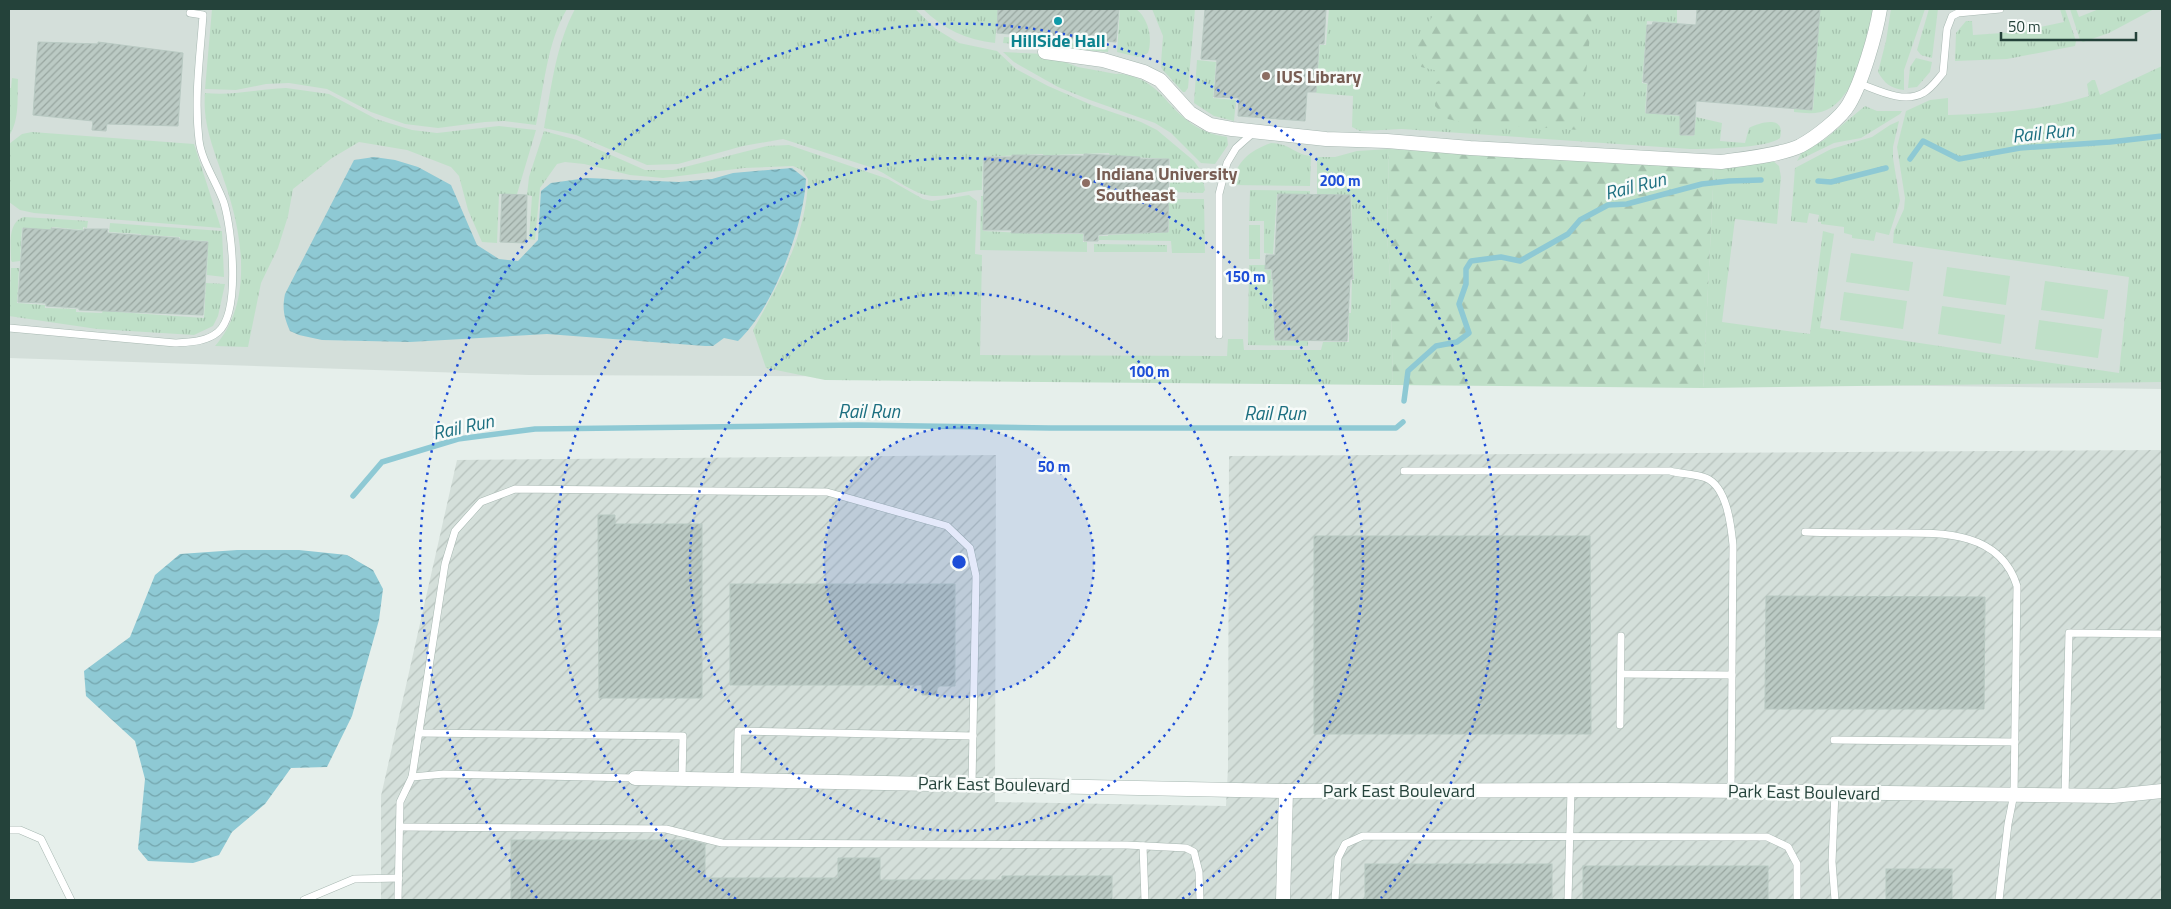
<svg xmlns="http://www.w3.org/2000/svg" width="2171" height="909" viewBox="0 0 2171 909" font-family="'Titillium Web',sans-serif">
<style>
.built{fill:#d4dfda}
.industrial{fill:url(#industrial-furrows)}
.grass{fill:url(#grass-tufts)}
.forest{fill:url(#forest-firs)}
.garden{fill:#bfe0c8}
.water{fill:url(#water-waves)}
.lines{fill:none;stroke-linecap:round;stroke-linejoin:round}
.stream{stroke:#8ec9d4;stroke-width:5.5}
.building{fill:url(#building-hatch);stroke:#b8c9c2}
.lane-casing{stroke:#a8b8b2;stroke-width:8}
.street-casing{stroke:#a8b8b2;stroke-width:15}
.lane{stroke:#fff;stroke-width:7}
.street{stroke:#fff;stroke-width:14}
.ring{fill:none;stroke:#1d4ed8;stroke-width:2.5;stroke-dasharray:2.5 5}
.culture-dot{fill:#0f9aa8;stroke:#f7fbf9;stroke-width:2}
.education-dot{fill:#8d6e63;stroke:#f7fbf9;stroke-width:2}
.labels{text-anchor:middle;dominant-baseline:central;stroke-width:5;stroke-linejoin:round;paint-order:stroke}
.culture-label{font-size:18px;font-weight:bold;fill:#0d838f;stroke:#f7fbf9}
.education-label{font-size:18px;font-weight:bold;fill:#785e54;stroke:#f7fbf9;text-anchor:start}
.street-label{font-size:18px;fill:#24423a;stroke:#f7fbf9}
.water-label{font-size:19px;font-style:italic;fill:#1c6f80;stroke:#f7fbf9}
.centre{fill:#1d4ed8;stroke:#f7fbf9;stroke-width:2.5}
.ring-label{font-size:15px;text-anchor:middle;font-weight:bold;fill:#1d4ed8;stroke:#f7fbf9;stroke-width:5;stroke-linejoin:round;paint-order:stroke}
</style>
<defs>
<pattern id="industrial-furrows" width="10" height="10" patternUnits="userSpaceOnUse" patternTransform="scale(1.25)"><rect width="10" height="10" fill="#d4dfda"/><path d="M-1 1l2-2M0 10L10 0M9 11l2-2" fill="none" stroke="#b6c1bc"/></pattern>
<pattern id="grass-tufts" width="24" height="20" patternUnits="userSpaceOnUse" patternTransform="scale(1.25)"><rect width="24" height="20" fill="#bfe0c8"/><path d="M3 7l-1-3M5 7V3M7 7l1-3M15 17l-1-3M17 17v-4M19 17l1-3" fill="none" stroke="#a4c1ad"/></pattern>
<pattern id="forest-firs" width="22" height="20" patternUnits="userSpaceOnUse" patternTransform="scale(1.25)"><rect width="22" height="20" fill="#bfe0c8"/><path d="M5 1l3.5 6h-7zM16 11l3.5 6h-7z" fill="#a4c1ad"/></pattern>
<pattern id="water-waves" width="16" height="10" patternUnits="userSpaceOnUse" patternTransform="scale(1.25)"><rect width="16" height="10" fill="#8ec9d4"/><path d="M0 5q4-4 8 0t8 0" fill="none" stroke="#74a5ad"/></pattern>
<pattern id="building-hatch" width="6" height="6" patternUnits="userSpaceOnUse" patternTransform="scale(1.25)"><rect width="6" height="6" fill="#bbcac4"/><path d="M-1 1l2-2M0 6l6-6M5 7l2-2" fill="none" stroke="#98a6a0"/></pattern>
</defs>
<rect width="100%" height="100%" fill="#e6efeb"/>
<path class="built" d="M9,9H2162V389L1303,378L529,375L9,358Z"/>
<path class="industrial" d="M2162,450V900H381V796L457,460L996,455L995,802L1226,806L1228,768L1229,456Z"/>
<g class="grass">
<path d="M212,9H567C547,42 544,87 536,125L504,121L485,122L438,128L405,124L371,112L327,89L289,83L266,84L236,90L205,89Z"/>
<path d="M575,9H915L936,29L959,43L997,51L1016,69L1048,86L1094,106L1141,122L1157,130L1194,161L1201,171L1205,190L1203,193L1170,192V159L1110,156L1109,153L1052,155L1051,157H1044L1043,154L983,157L982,190C965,190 948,197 932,196C914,195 890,175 873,168L783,139L743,146L678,164L647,165L576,135L544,128C551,89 556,44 575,9Z"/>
<path d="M923,9H998L995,43C967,40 943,29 923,9Z"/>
<path d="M1120,9H1136C1148,18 1153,38 1148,53L1138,57L1117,52Z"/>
<path d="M1152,9H1195L1188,88L1185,92H1183L1162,69L1161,63L1163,36Z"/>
<path d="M1329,9H1677V23L1647,21L1642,83L1647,84L1645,113L1680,116V135L1694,136L1696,117L1722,123L1720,141L1745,143L1749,128C1761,122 1786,115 1780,138C1769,148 1708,149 1690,149L1402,129L1360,131L1352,127L1353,96L1316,93L1320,45H1326Z"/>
<path d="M1820,9H1873C1870,38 1855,104 1821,112C1812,114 1803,113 1794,112V109L1813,110Z"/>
<path d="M1891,9H1925L1904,70V90C1890,88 1885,84 1878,72L1886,41Z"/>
<path d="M1929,9H1938L1932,58L1921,55L1917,50Z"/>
<path d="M2060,9H2065L2076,41L2075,46L2007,59L1955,61L1956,33L1966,21H1972L1973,35L2017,32L2064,22Z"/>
<path d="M2070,9H2076L2079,17L2099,9H2154L2109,33L2083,42L2080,40Z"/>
<path d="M1004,37L1109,45L1108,52L1003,43Z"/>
<path d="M1003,52L1044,54L1078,67L1116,74C1121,73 1125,75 1131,76C1161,85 1165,104 1188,121C1199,130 1213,135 1227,137L1228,145L1215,164L1201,163L1171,133L1155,123L1090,100L1058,87L1014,62Z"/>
<path d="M1916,58L1932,62L1930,72L1917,87L1908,88L1910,67Z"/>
<path d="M1197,60L1216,62L1213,98L1236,100L1234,121L1214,116L1194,103Z"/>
<path d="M2162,66V382L1703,388L1714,168L1772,160L1779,166L1781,177L1777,224L1735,219L1722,322L1810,334L1823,231L1834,234L1820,328L2119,373L2129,277L1893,243L1894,231L1904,209L1905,198L1897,147L1906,111L1930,100L1948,98V115C1996,114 2043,110 2089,96L2087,84L2092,80H2095L2100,95Z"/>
<path d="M12,78L18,79C17,97 20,120 9,136V88H11Z"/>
<path d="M286,88L329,94L376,119L412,130L437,133L499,126L536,130L517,194H499L497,243L482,242L468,210L459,176L451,167L407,150L359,142L332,158L293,189L288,216L278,248L261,283L248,347L215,346C253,303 243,237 226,186C216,154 202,126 205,93C234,96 257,89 286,88Z"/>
<path d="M1865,106L1877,111H1902L1900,114L1861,138L1834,143L1797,161L1802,152L1824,140Z"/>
<path d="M1899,121L1893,147V158L1900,201L1889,235L1876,232L1874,241L1852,238V235L1844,233V227L1821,224V222H1818L1819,215L1809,213L1807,223L1791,221L1795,168L1831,149L1872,137L1890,125Z"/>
<path d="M544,131L577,140L645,170H673L767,146L789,145L888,179L923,199L932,201L969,195L977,201L975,254L982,255L980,355L1227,356L1228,339H1243L1244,350H1321L1323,342H1349V313H1351L1352,280H1354L1351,195L1317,194V157H1335L1357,151L1389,149L1387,235L1390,277L1393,385L825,380L766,368L753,330C779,284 807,233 808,179L802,170L793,166L744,168L663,178L630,175L584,164L565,162L557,164L540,188L535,240L529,239L532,196L527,195L529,177Z"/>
<path d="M32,132L194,144L221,228L34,213L20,210L9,202V144L22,134Z"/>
<path d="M1271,143C1292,144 1293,154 1311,156L1310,186L1231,185C1237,162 1248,151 1271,143Z"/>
<path d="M1250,190L1310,191V194H1277L1273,254L1264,253V221H1249Z"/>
<path d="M981,196H983V231L1043,234V231H1050L1051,234H1083V242H1087V252L980,250Z"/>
<path d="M1169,199H1204L1205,253H1172L1171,241L1099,240V236H1108V235L1169,232Z"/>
<path d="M24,217L88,221L87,228L83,227V230L52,227L51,230L22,228L20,261L12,262L11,260C11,246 7,222 24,217Z"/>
<path d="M110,223L222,231L224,277L207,275L208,241L180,240V237L149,235L148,237H141V234L109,232Z"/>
<rect x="1249" y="225" width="11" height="34"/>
<path d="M1094,244L1167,245V252H1094Z"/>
<path d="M1249,265H1265V270H1271V280H1273L1272,312H1274V340L1308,341V346L1248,345Z"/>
<path d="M11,268H19L17,303L45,305V308L76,309V312L102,313L103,311L204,318L206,283L225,284L218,316L213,326L194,335L97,329L9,316Z"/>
</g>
<g class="forest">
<path d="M1437,9H1529L1544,13L1552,9H1587L1592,17L1580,130L1465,123L1448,119L1435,106L1436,83L1443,77V72L1421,67L1416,55L1419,38Z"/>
<path d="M1389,149L1714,168L1703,388L1393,385L1390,277L1387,235Z"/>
</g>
<g class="garden">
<path d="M1851,253L1913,262L1909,291L1846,282Z"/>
<path d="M1947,267L2010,276L2006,305L1943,296Z"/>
<path d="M2045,281L2108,290L2104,319L2041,310Z"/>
<path d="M1844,292L1907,301L1903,329L1840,320Z"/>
<path d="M1942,306L2005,315L2001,344L1938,334Z"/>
<path d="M2039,320L2102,329L2098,358L2035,349Z"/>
</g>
<g class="water">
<path d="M374,157L395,160L418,167L451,185L477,245L499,259L518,261L538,240L541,191L551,183L587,178L679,182L712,179L733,173L792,168L806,179C804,226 773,309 738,341L724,338L713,346H705L547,334L410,342L322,340L299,335L290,331C284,317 282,309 285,294L354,160Z"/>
<path d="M237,550H299L347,555L373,570L383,589L379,620L352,716L327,767L291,768L265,804L232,832L219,855L193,863L148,861L138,849L145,779L135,741L86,696L84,671L130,637L155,575L180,554Z"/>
</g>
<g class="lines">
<g class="stream">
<path d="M1910,159L1923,141L1959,159L2020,148L2110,142L2162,136"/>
<path d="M1818,181L1831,182L1886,168"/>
<path d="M1404,401L1408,371L1436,346L1457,342L1469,333L1459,304L1466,284V269L1471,261L1501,257L1520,261L1568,234L1580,220L1608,205L1627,204L1702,184L1729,181L1761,180"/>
<path d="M353,496L382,462L458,439L535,429L858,425L1050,428H1396L1403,422"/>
</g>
</g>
<g class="building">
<path d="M998,9H1119L1116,42L997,33Z"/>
<path d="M1205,9H1326L1324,44H1319L1316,92H1307L1305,121L1238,116L1239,98L1214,97L1217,60L1201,59Z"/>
<path d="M1697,9H1820L1812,110L1696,101L1694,135H1680V115L1646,113L1648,83L1643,82L1647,25H1652L1653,22L1696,25Z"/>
<path d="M38,42L98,44V42L183,53L178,126L107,124L106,131L92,130L93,121L33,115Z"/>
<path d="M1084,154L1140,157V159H1169L1168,232L1108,234L1098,235V241H1084V233H1011L1012,230H983L984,157H1012V155L1084,156Z"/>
<path d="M502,194L527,195L526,243L500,242Z"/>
<path d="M1278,194L1350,195L1353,279H1350L1347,341L1275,340L1273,279H1272V269H1265L1266,255H1275Z"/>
<path d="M23,228L52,230L51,228L84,231V229H108L107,233L179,238V240L208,242L203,315L79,310V308L46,306V303L18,302Z"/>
<path d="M598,515H615V524H702V698H599Z"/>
<path d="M1314,536H1590L1591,734H1314Z"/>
<path d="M730,584H955V686H937V695H922V685H730Z"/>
<path d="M1766,596L1985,597L1984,709H1765Z"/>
<path d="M511,840H689L705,844V878H838V858H880V880H1002V876H1112V900H511Z"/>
<rect x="1365" y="864" width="187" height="36"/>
<rect x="1583" y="866" width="185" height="34"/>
<rect x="1886" y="869" width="66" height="31"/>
</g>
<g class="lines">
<g class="lane-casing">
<g id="lane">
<path d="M1858,83C1878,90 1903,104 1923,93C1931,89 1937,80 1943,73L1947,29L1952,16L1958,13L2000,9"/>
<path d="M9,328L175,343C190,342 206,342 218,332C241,312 232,230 224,203C217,183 201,160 199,140C194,98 200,57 203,15L190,13"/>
<path d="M1219,335V194L1227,163L1236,148L1254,132"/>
<path d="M1404,471H1670C1681,474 1695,474 1706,478C1727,487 1731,525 1733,545L1731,791"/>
<path d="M1805,532C1832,533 1859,533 1886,533C1935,533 1999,528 2017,586L2014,794L2008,824L1999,900"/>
<path d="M1621,674L1732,675"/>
<path d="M1620,725L1621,636"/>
<path d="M419,733L683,736L682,779"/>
<path d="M1834,740L2015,742"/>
<path d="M412,777L445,564L455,531L481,502L515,489L827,492L947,526L970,548L976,576L972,784"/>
<path d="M737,780L738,731L973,736"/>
<path d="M1835,792L1832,862L1835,900"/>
<path d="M2065,795L2069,633L2162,634"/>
<path d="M400,827L666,829L722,843L1127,845L1186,848L1194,852L1199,872L1200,900"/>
<path d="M9,830H20L41,839L71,900"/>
<path d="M1143,846L1145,900"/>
<path d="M304,900L354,879L399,878"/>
<path d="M398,900L400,802L412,777L444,774L635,778"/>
<path d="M1335,900L1338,858L1345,844L1363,836L1767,837L1788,847L1797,864V900"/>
<path d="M1568,900L1571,790"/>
</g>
</g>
<g class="street-casing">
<g id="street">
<path d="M1045,52L1103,60L1144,72L1160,80L1190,113L1210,125L1232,129L1326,139L1387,141L1470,148L1721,162C1742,159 1781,155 1800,146C1815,138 1841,118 1849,104C1862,82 1876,34 1880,9"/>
<path d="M635,778L1286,791L1663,790L2113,796L2162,791"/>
<path d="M1283,900L1286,791"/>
</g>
</g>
<use href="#lane" class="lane"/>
<use href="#street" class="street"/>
</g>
<circle cx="959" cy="562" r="135" fill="#1d4ed8" fill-opacity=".12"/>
<g class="ring">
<circle cx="959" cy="562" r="135"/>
<circle cx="959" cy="562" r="269"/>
<path d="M736 899A404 404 0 1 1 1182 899"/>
<path d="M537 898A539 539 0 1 1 1381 898"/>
</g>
<circle class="culture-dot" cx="1058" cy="21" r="5"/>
<g class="education-dot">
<circle cx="1266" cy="76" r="5"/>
<circle cx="1086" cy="183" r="5"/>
</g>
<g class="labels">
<g class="culture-label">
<text x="1058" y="40">HillSide Hall</text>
</g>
<g class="education-label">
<text x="1276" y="76">IUS Library</text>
<text x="1096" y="173">Indiana University<tspan x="1096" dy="21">Southeast</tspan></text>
</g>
<g class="street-label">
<text transform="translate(994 784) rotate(1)">Park East Boulevard</text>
<text x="1399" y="790">Park East Boulevard</text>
<text transform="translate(1804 792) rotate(1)">Park East Boulevard</text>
</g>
<g class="water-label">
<text transform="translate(2043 132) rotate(-6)">Rail Run</text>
<text transform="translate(1635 185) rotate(-14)">Rail Run</text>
<text x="869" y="410">Rail Run</text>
<text x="1275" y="412">Rail Run</text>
<text transform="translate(463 426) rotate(-12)">Rail Run</text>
</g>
</g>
<circle cx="959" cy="562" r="8" class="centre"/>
<g class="ring-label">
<text x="1340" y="186">200 m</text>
<text x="1245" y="282">150 m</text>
<text x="1149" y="377">100 m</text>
<text x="1054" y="472">50 m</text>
</g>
<rect width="2171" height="909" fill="none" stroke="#24423a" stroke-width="20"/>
<path d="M2001 32v8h135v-8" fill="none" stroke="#24423a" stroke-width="2.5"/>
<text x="2008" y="32" font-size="15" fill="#24423a" stroke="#f7fbf9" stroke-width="4" paint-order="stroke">50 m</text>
</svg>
